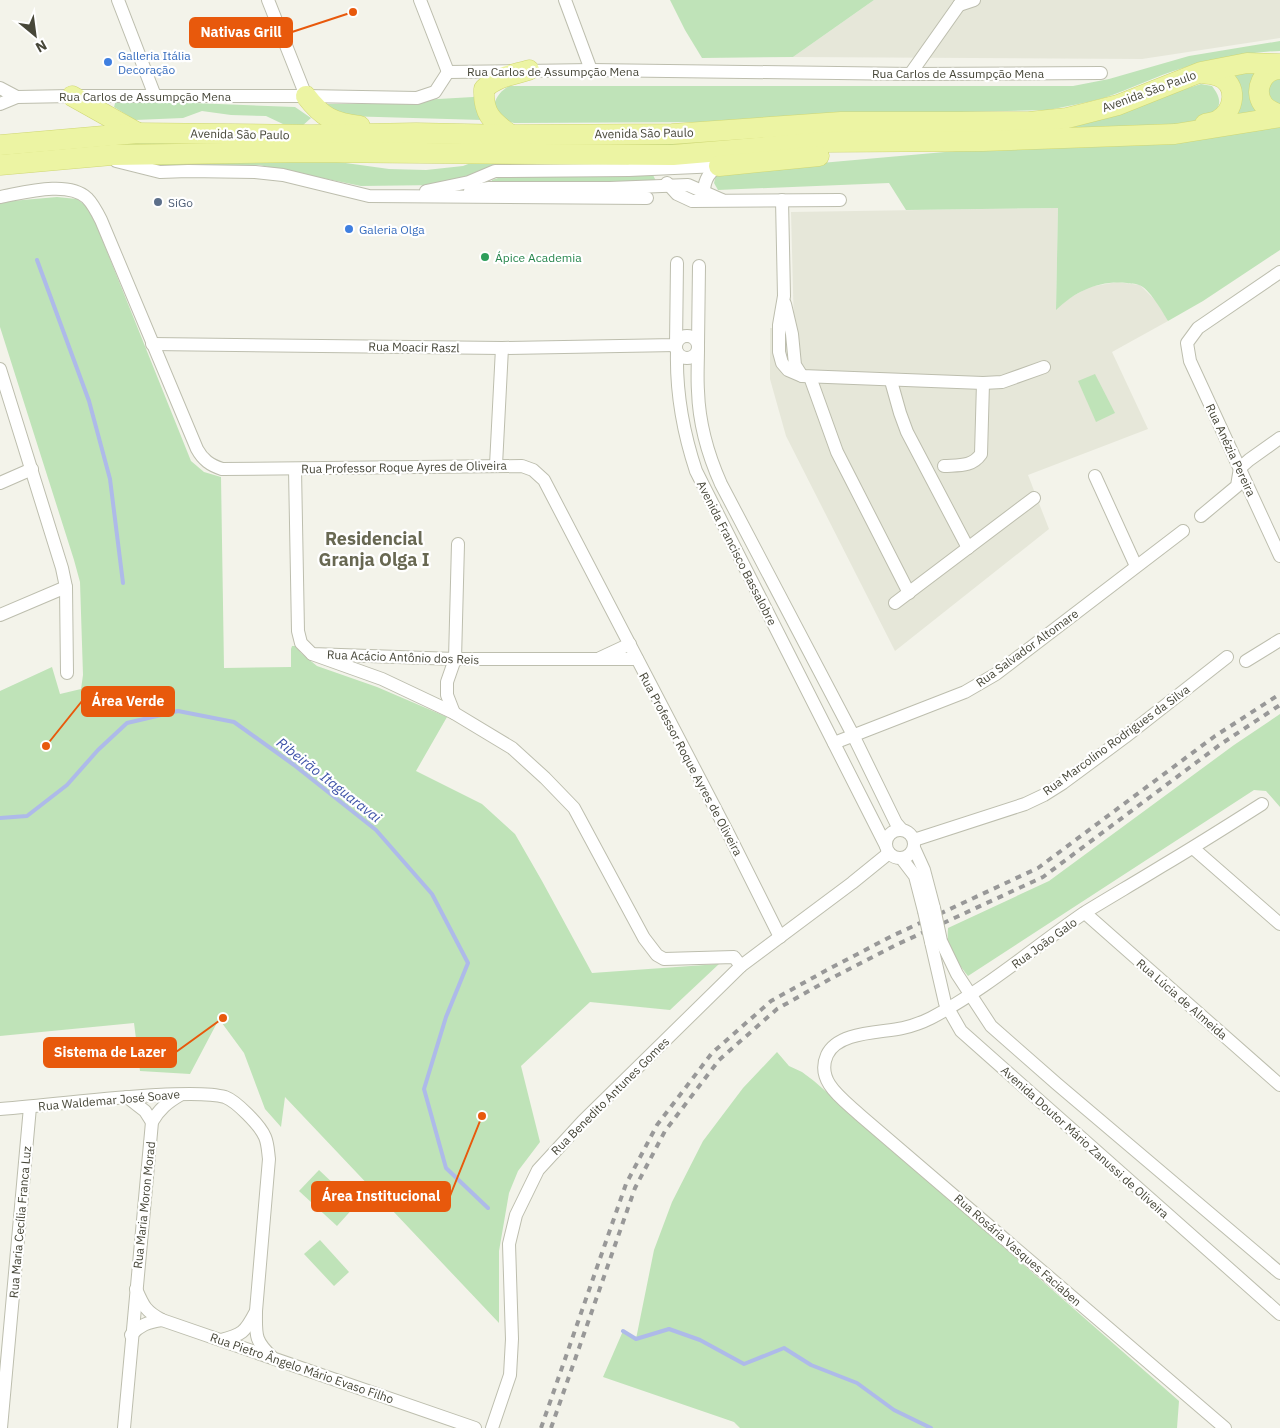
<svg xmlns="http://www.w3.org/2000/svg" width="1280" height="1428" viewBox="0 0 1280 1428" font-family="'IBM Plex Sans',sans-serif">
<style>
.residential{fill:#e6e7d9}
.green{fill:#bfe3b8}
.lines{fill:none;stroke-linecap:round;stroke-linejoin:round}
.stream{stroke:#aebae9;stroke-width:4}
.minor-casing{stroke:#bdbeae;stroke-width:14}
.primary-casing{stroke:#cfd774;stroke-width:21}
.minor{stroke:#fff;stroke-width:12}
.primary{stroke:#ecf4a3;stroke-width:20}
.rail{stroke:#989898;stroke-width:4;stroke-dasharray:6 6;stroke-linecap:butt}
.minor-bridge-casing{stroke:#bdbeae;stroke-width:14;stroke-linecap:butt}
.minor-bridge{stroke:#fff;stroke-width:12}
.shop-dot{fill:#3f7fe0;stroke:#fff;stroke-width:2}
.service-dot{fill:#5c6f8a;stroke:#fff;stroke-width:2}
.leisure-dot{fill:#2e9e5b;stroke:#fff;stroke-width:2}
.labels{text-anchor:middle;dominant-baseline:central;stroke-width:4.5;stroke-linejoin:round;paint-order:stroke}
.shop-label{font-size:12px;fill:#366cbe;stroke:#fff;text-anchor:start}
.street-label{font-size:12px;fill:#474739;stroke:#fff}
.service-label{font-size:12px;fill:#4e5e75;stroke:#fff;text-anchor:start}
.leisure-label{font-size:12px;fill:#27864d;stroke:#fff;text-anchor:start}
.water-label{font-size:14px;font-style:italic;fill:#3d52a8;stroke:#fff}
.district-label{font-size:18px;font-weight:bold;fill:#686852;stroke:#fff}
.leader{fill:none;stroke:#e8590c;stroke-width:2}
.callout-dot{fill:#e8590c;stroke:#fff;stroke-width:2}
.callout{fill:#e8590c;stroke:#e8590c;stroke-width:2}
.callout-label{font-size:14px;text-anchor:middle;font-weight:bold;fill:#fff}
</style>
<rect width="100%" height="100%" fill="#f3f3ea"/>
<g class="residential">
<path d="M874,0H1280V38L1142,59L793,57Z"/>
<path d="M1058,208L1056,309L1068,299L1089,287L1117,282L1140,285L1158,303L1168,321L1112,352L1148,429L1028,475L1049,529L895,651L786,436L770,379V328H794L791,212Z"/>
</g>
<g class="green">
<path d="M670,0H874L793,57L702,58L685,30Z"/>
<path d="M1280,41V51C1248,52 1213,59 1183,68C1156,76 1130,89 1104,98C1085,103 1067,106 1048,110L825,115L709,122L514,123L503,120L494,105C497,95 501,91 509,86H1073L1109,79L1189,56Z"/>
<path d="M1256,69L1261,116L1231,121L1225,73Z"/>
<path d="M1280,74V108L1267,101L1265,85Z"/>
<path d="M1201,84L1212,86C1229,108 1213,113 1195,124L670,149H10L111,139L973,129L1182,90Z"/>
<path d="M478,95L482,120L344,116L324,104H352L473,97Z"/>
<path d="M116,100L295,107L311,118L301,127L285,125L266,116L231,115L202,111L183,118L135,120L114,107Z"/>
<path d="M1280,122V250L1203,301L1168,321C1162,311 1149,288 1139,285C1135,283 1130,284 1127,283C1099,280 1076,291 1056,310L1058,208L906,210L889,183L718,190L714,183L716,175L721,172Z"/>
<path d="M771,156L495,168L462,181L438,185L361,186L259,165H149V158L324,160L389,169L426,170L463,166L481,159Z"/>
<path d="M653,175L656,181L491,185L492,180L501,177Z"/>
<path d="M57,197L77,199L90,209L191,461L204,472L221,477L224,668L291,667V649L292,646H296L301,653L317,666L377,687L447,717L416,771L482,804L515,834L542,881L592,973L719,964L670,1010L590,1002L521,1066L540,1142L518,1171L509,1193L499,1251V1323L285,1097L281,1127L265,1109L244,1053L219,1019L190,1074L140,1071L134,1023L0,1036V691L52,667L60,694L81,689L83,675L80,582L74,560L0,327V202Z"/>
<path d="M1095,374L1115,413L1096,422L1078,381Z"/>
<path d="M1280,714V807L1266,791L1254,790L968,976C954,957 946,952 948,928L1049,881L1234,745Z"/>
<path d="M777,1052L789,1066L802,1072L814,1081L1179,1401L1177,1428H740L734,1422L603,1377L623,1331L636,1339L654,1250L672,1202L703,1141L743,1088Z"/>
<path d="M319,1170L356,1205L337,1226L299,1191Z"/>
<path d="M320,1240L349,1272L334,1286L304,1254Z"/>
</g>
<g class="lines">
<g class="stream">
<path d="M37,260L89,401L110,479L123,583"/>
<path d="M0,818L27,816L67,785L98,750L127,723L178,711L234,722L294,765L376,830L432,894L468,963L446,1017L424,1089L446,1168L488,1208"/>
<path d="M623,1331L636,1339L669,1329L700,1340L744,1364L784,1348L811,1365L857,1383L894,1410L931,1428"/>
</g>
<g class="minor-casing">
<g id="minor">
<path d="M118,0L155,96"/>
<path d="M268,0L306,96"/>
<path d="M420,0L448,72"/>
<path d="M565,0L591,70"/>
<path d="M963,0L959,5L974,0"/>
<path d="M448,72L591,70L913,74L1101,73"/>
<path d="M911,73L959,5"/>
<path d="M0,88L17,97"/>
<path d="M0,104L17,97L72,96H306L417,98L435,92L448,72"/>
<path d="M116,161L160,172L188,171L255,172L283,175L369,196L647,198"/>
<path d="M667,183L677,194L692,201L840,200"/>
<path d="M426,191L469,182L495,171L629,170L719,166"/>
<path d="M470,191L489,188H610L688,185L722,200"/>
<path d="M0,197C23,193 68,180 87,198C93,204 97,212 101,220L197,449C203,460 210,465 222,469L522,466L533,470L544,480L729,835L780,937"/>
<path d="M703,198C704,183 706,174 719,166"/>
<path d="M782,200L784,296L779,325V352L782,363L788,370L802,376L983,383L1002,382L1044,367"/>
<path d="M1280,272L1198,328L1187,343L1190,361L1280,556"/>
<path d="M785,304L792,334L795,365L802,376"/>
<circle cx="687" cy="347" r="11"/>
<path d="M152,344L502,348L676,345L677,263"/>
<path d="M698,344L699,266"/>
<path d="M698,348C698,362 697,377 698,391C699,423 708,455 721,484L853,735L896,823L902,830"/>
<path d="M677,352C676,394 683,432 696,471L886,846"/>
<path d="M0,369L62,568L66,587L67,673"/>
<path d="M810,377L837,452L909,593"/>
<path d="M891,381L900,413L907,432L968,548"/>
<path d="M496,465L502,348"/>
<path d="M944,466C959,465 972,467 981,454L983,383"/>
<path d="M295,469L298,631L301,643L312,654L455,659H637"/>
<path d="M1095,476L1136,566"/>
<path d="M0,483L32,469"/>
<path d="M1201,516L1237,486L1240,468L1249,460L1280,438"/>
<path d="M895,603L1034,498"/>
<path d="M0,615L66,587"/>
<path d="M312,654L382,679L454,713L512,748L545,778L574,808L644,938L657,955L664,959L734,957L741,966"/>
<path d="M600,658L630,644"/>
<path d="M1246,661L1280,640"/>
<path d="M454,713L447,695V682L455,659L458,544"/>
<path d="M834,743L965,692L996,674L1183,531"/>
<circle cx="900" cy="844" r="14"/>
<path d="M914,840L1025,804L1044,795L1063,783L1125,737L1227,657"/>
<path d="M914,848L924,870L934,908"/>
<path d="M1193,848L1280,924"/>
<path d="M902,859L915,876L924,911"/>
<path d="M1085,913L1280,1085"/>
<path d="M941,941L957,974L991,1026L1057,1084L1280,1273"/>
<path d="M931,942L945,1003L961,1031L1280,1314"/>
<path d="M127,1097L145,1111L152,1122"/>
<path d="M0,1109C52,1105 104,1098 156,1095C174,1094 208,1092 225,1097C236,1101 260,1125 265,1137C268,1144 268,1152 269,1159L256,1311C256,1335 254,1340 272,1357"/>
<path d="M136,1289C143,1305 145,1311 162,1320L475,1428"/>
<path d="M131,1335C140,1325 148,1322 162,1320"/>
<path d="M221,1340C242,1335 245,1332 255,1313"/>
<path d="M1,1428L30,1107"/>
<path d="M124,1428L152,1122C159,1109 168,1102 180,1095"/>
<path d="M492,1428L510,1375L512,1339L509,1244L516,1215L538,1170L583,1121L741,966L852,883L889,853"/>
<path d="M1225,1428L861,1116C844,1100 815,1082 827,1055C838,1031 881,1033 903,1028C912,1026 923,1022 931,1018C986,989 1033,948 1084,913C1110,897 1136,882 1162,866C1196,846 1229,825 1262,804"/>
</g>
</g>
<g class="primary-casing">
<g id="primary">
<path d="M1280,69C1263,69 1253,90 1263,104C1267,110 1274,112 1280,115"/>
<path d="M1202,73C1207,74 1213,74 1218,76C1239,84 1235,111 1217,121C1214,122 1209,123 1205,124"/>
<path d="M72,96L138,133"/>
<path d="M306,96C322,117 333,123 360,126"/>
<path d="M511,135C491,121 483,113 484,89C496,77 512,75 529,70"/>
<path d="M0,145L138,133L311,135L416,133L511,135L672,134L841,122H1029L1067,118L1118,105L1201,72L1247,63L1280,64"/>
<path d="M0,165L112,155L307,152L673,155L825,142L983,141L1175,134L1280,117"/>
<path d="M719,166L819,156"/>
</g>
</g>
<use href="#minor" class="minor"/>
<use href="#primary" class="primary"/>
<g class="rail">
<path d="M541,1428L626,1184L657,1125L712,1053L771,1001L825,971L892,936L1038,868L1215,736L1280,694"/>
<path d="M551,1428L635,1188L665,1131L719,1060L777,1009L830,979L896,945L1043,877L1221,744L1280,705"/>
</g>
<g class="minor-bridge-casing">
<g id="minor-bridge">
<path d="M934,908L941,941"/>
<path d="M924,911L931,942"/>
</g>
</g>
<use href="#minor-bridge" class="minor-bridge"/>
</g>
<g class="shop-dot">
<circle cx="108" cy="62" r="5"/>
<circle cx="349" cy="229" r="5"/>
</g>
<circle class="service-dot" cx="158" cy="202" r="5"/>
<circle class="leisure-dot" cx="485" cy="257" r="5"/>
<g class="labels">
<g class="shop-label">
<text x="118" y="55">Galleria Itália<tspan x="118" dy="14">Decoração</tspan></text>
<text x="359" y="229">Galeria Olga</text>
</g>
<g class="street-label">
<text x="553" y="71">Rua Carlos de Assumpção Mena</text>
<text x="958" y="73">Rua Carlos de Assumpção Mena</text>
<text transform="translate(1149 91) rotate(-20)">Avenida São Paulo</text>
<text x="145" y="96">Rua Carlos de Assumpção Mena</text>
<text transform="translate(644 133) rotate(-1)">Avenida São Paulo</text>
<text transform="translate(240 134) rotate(1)">Avenida São Paulo</text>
<text transform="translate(414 347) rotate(1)">Rua Moacir Raszl</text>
<text transform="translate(1231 450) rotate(65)">Rua Anézia Pereira</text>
<text transform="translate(404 467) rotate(-1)">Rua Professor Roque Ayres de Oliveira</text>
<text transform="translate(737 553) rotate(63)">Avenida Francisco Bassalobre</text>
<text transform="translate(1027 648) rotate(-36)">Rua Salvador Altomare</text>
<text transform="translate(403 657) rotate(2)">Rua Acácio Antônio dos Reis</text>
<text transform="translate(1116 740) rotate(-36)">Rua Marcolino Rodrigues da Silva</text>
<text transform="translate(691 764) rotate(62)">Rua Professor Roque Ayres de Oliveira</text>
<text transform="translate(1044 943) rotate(-36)">Rua João Galo</text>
<text transform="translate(1182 999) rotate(41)">Rua Lúcia de Almeida</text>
<text transform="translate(610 1096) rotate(-45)">Rua Benedito Antunes Gomes</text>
<text transform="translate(109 1100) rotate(-5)">Rua Waldemar José Soave</text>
<text transform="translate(1085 1142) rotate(42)">Avenida Doutor Mário Zanussi de Oliveira</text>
<text transform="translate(144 1205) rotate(-84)">Rua Maria Moron Morad</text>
<text transform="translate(20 1222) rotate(-85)">Rua Maria Cecília Franca Luz</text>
<text transform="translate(1018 1250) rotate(41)">Rua Rosária Vasques Faciaben</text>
<text transform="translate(302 1368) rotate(19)">Rua Pietro Ângelo Mário Evaso Filho</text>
</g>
<g class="service-label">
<text x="168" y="202">SiGo</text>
</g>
<g class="leisure-label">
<text x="495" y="257">Ápice Academia</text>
</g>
<g class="water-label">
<text transform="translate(329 780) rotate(38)">Ribeirão Itaguaravai</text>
</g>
<g class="district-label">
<text x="374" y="538">Residencial<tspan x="374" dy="21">Granja Olga I</tspan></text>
</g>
</g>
<path class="leader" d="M353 12L292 32M46 746L82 701M223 1018L176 1052M482 1116L450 1196"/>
<g class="callout-dot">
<circle cx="353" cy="12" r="5"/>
<circle cx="46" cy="746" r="5"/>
<circle cx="223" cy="1018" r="5"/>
<circle cx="482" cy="1116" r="5"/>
</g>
<g class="callout">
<rect x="190" y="18" width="102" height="29" rx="5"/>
<rect x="82" y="687" width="92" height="29" rx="5"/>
<rect x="44" y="1038" width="132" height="29" rx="5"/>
<rect x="312" y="1182" width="138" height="29" rx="5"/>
</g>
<g class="callout-label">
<text x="241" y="37">Nativas Grill</text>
<text x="128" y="706">Área Verde</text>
<text x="110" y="1057">Sistema de Lazer</text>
<text x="381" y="1201">Área Institucional</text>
</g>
<g transform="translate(35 35) rotate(151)" stroke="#ffffff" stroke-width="4" paint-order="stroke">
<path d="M0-4L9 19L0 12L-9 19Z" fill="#474739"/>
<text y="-8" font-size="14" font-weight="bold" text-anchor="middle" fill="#474739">N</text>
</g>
</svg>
